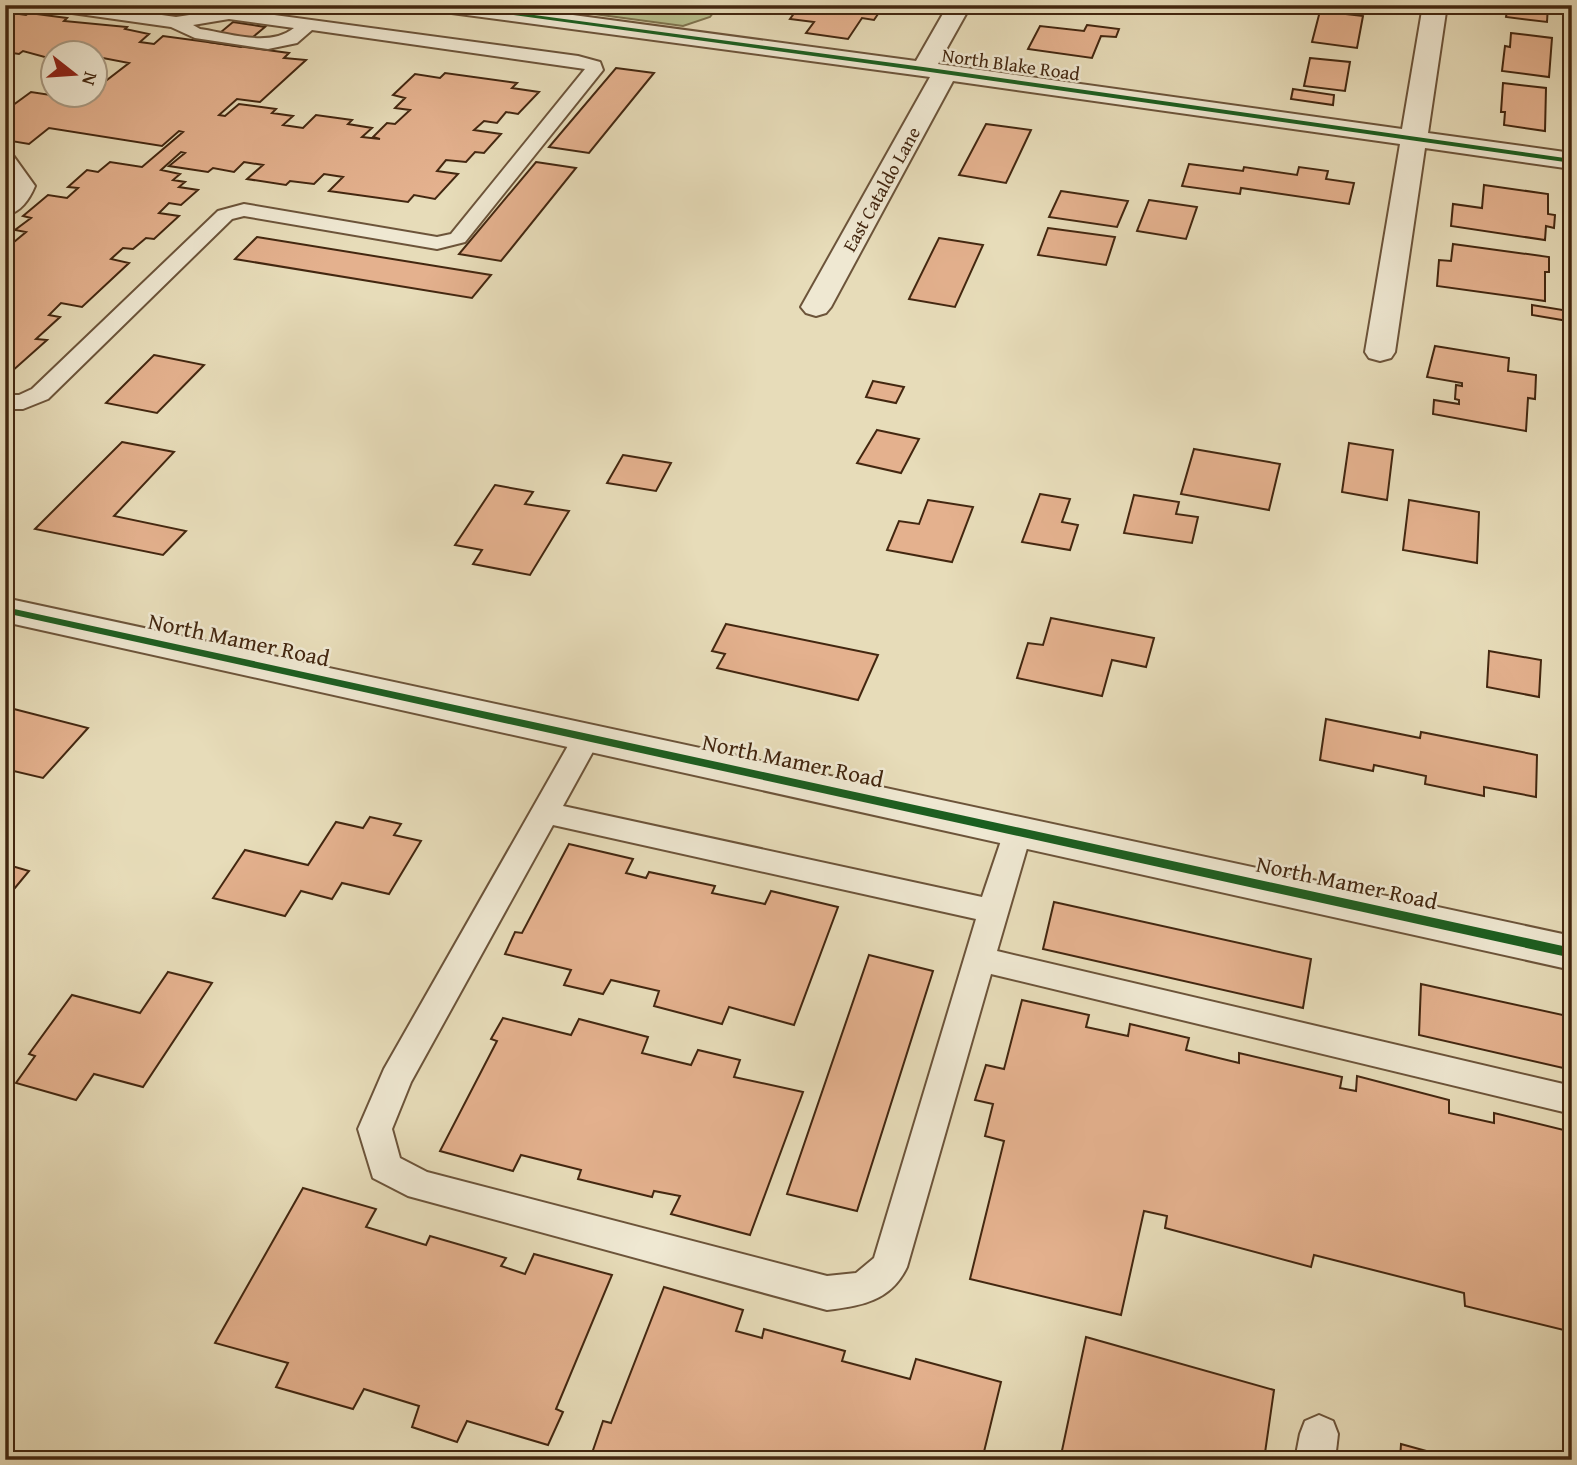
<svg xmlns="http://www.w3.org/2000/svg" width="1577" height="1465" viewBox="0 0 1577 1465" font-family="'Gentium Book Plus',serif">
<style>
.green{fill:#b8c08e;stroke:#7e744f;stroke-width:2}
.building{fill:#e4b18e;stroke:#432710;stroke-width:2}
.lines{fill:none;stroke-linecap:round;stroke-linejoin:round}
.lane-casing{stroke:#6c543a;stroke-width:4}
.street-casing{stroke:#6c543a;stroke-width:4}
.lane{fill:#efe8d2;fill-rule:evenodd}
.street{fill:#efe8d2;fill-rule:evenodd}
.cycleway-casing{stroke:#efe8d2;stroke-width:5}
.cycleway{fill:#1b5e20;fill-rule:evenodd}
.labels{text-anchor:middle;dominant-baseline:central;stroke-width:5;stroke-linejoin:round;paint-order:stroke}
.far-street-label{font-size:19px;fill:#432710;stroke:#efe8d2}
.street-label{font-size:23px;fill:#432710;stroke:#efe8d2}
</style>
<rect width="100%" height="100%" fill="#e7dcb9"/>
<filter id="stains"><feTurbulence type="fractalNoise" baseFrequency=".00286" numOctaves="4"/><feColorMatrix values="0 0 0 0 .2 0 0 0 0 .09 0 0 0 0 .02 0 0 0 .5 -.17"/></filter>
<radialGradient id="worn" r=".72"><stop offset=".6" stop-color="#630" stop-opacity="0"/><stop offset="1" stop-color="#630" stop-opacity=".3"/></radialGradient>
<path class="green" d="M527,5H719L710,17L683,26Z"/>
<g class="building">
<path d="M800,5H884L874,20L862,18L848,39L806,33L814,22L790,19Z"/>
<path d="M1033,5H1085L1080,14L1032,8Z"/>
<path d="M1508,5H1548L1547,22L1506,17Z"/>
<path d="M1320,11L1363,16L1357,48L1312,42Z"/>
<path d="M5,12L26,15L29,13L67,18L64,21L127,27L125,29L149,34L140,42L154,44L163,36L289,53L284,58L306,60L260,102L237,99L219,115L225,116L239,104L276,109L272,113L293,116L283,125L303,128L316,115L352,120L348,124L372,128L362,137L380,139L373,137L387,123L395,124L410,110L395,108L405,98L393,95L415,74L440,78L445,73L517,83L512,88L539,92L518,114L506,112L497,123L484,121L474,130L501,134L484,153L475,152L466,162L446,160L437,171L458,174L435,199L414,195L408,202L329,191L343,177L324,174L314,184L290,181L286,185L247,179L263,165L244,162L234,172L213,168L208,172L169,166L185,153L181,152L161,170L180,174L173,180L185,182L179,187L198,190L181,205L169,203L159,213L179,216L154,239L146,238L133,249L123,248L111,259L129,263L82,307L61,303L49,315L60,317L36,339L47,340L10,373L5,372V241L14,242L26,232L15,230L31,218L23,216L48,195L67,198L78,188L68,187L87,170L98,172L110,162L142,167L183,132L179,131L162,146L49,128L29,144L5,140V111L31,92L83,100L89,94H94V90L129,63L103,58L94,62V52H52V59L23,51L19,54L5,52Z"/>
<path d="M233,22L265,27L241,47L209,42Z"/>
<path d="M1087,25L1119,29L1116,37L1101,36L1092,58L1028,49L1040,26L1084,31Z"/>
<path d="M1511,33L1552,38L1549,77L1502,71L1505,46L1510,47Z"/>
<path d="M1310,58L1350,62L1345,91L1304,86Z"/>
<path d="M616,68L654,73L589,153L549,147Z"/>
<path d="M1503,83L1546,88L1545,131L1504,125L1505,112H1501Z"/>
<path d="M1293,89L1334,95L1333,105L1291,99Z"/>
<path d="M986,124L1031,130L1006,183L959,175Z"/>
<path d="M536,162L576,168L501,261L459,254Z"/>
<path d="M1189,164L1243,171L1244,167L1297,175L1299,167L1328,171L1326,179L1354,183L1349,204L1241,188L1240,194L1182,186Z"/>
<path d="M1484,185L1548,194V214L1555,215L1554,228L1546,226L1545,240L1451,226L1453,204L1482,208Z"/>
<path d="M1061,191L1128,201L1117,227L1049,217Z"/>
<path d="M1149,200L1197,207L1186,239L1137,231Z"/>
<path d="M1048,228L1115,237L1106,265L1038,255Z"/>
<path d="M257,237L491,275L472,298L235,259Z"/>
<path d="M939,238L983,245L955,307L909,299Z"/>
<path d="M1453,244L1549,257V272H1545V301L1437,286L1439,260L1451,261Z"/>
<path d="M1532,305L1569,311L1568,321L1532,315Z"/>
<path d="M1435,346L1509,358L1508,371L1536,375L1535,399L1528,398L1526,431L1433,414L1434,400L1459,404V400L1455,399L1456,385L1462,386V383L1427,377Z"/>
<path d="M154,355L204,365L157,413L106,403Z"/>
<path d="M873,381L904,387L896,403L866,397Z"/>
<path d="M877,430L919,439L901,473L857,463Z"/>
<path d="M122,442L174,452L114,516L186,531L163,555L35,529Z"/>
<path d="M1349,443L1393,450L1387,500L1342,492Z"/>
<path d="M1194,449L1280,464L1269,510L1181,494Z"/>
<path d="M623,455L671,463L656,491L607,483Z"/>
<path d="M495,485L533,492L525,504L569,511L530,575L473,564L482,550L455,545Z"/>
<path d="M1040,494L1070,499L1062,522L1078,525L1070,550L1022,542Z"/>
<path d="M1134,495L1179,502L1176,514L1198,517L1192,543L1124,533Z"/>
<path d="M928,500L973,507L952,562L887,550L899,521L919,524Z"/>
<path d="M1409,500L1479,512L1477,563L1403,550Z"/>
<path d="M1051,618L1154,638L1146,667L1112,660L1102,696L1017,678L1028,643L1043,645Z"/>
<path d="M726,624L878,655L858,700L717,668L725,654L712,651Z"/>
<path d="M1489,651L1541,660L1539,697L1487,687Z"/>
<path d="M10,708L88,728L43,778L5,769V713Z"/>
<path d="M1326,719L1420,738L1421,732L1537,755L1536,797L1484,787V796L1425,784L1426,776L1374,765L1373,771L1320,760Z"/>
<path d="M370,817L401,824L394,835L421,841L389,894L342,883L332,899L301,891L285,916L213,898L245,850L308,865L336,822L363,828Z"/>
<path d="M569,844L633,859L626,873L646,878L649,872L715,886L712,893L765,904L771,891L838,907L794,1025L729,1007L722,1024L654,1006L659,991L611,980L603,994L564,985L571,970L505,954L515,932L522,933Z"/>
<path d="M5,864L29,871L5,900Z"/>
<path d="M1054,902L1311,959L1303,1008L1043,949Z"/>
<path d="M869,955L933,971L857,1211L787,1194Z"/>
<path d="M168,972L212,983L143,1087L94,1074L76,1100L16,1083L35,1056L29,1054L72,995L140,1013Z"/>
<path d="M1421,984L1572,1017V1070L1419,1035Z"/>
<path d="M1022,1000L1089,1015L1086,1027L1128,1036L1130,1024L1189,1038L1186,1050L1239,1063V1053L1342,1077L1340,1088L1356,1091L1357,1076L1449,1100V1113L1494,1123V1113L1572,1132V1332L1465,1306L1464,1293L1314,1255L1311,1267L1165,1228L1167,1216L1144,1211L1121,1315L970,1279L1004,1141L985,1136L993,1104L975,1100L986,1065L1004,1069Z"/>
<path d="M503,1018L571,1035L579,1019L648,1037L642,1053L691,1065L698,1050L740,1060L734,1077L803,1092L750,1235L671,1214L680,1196L654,1191L652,1197L578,1179L581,1170L521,1155L513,1171L440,1151L497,1041L491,1039Z"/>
<path d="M303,1188L376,1209L366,1227L426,1245L430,1236L506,1258L501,1266L525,1274L534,1254L612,1275L556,1409L563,1412L548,1445L467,1421L457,1442L412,1427L419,1406L364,1389L353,1409L276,1387L288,1363L215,1343Z"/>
<path d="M664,1287L743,1310L736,1331L762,1338L764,1329L845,1351L842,1361L910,1379L916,1359L1001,1382L982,1460H604L591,1456L603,1421L611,1423Z"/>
<path d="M1086,1337L1274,1390L1264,1460H1060Z"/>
<path d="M1401,1444L1459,1460H1400Z"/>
</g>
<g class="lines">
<g class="lane-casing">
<g id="lane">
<path d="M43,5H90L176,17L229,9L578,56L600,62L603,70L465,242L437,249L244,216L232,219L48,399L23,409H5V395H19L32,389L218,211L244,204L437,237L451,234L585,69L312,30L297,43L268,49L195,38L171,27L51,10ZM229,19L294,28C269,48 229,33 200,29L193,25Z"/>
<path d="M5,152L12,154L35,186C29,200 21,212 5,216V200L11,195L15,186L5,172Z"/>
<path d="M587,727L597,730L601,737L563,806L982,897L1007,823L1017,820L1027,823L1032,831L997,951L1572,1086V1114L991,974L907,1267C891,1301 861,1306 827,1310L408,1196L373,1178L358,1129L384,1069L573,737L577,730ZM553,825L976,919L874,1258L856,1273L827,1276L427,1172L400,1158L392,1129L411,1082Z"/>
<path d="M1319,1415L1333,1421L1338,1434L1335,1460H1295L1300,1434L1305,1421Z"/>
</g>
</g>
<g class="street-casing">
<g id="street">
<path d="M433,5H498L916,61L948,5H971L938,64L1402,129L1423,5H1447L1428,133L1572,153V169L1425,148L1395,352L1391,358L1380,361L1369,358L1365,352L1400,144L953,81L831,307L826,313L816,316L806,313L801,307L930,77L444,12L436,10Z"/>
<path d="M5,598L1572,936V970L5,622Z"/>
</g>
</g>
<use href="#lane" class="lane"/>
<use href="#street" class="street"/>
<g class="cycleway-casing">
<g id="cycleway">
<path d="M441,5H460L923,67L1572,159V163L923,71Z"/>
<path d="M5,607L1572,948V958L5,613Z"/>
</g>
</g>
<use href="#cycleway" class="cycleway"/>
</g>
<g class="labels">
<g class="far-street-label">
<text transform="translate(1011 64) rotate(8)">North Blake Road</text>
<text transform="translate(881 189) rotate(-61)">East Cataldo Lane</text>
</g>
<g class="street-label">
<text transform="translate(239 639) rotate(12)">North Mamer Road</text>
<text transform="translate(793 760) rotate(12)">North Mamer Road</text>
<text transform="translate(1347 882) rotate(12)">North Mamer Road</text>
</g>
</g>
<rect width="1577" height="1465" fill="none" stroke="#e7dcb9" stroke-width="28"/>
<rect x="7" y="7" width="1563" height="1451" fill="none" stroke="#432710" stroke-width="3.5"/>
<rect x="14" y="14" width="1549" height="1437" fill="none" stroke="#432710" stroke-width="2"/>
<g transform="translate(74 74) rotate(107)"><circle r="33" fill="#efe8d2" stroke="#aa9b84" stroke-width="2"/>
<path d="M0-5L12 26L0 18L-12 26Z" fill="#8f2418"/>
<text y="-10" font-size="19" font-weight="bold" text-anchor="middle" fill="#432710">N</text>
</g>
<rect width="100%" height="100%" filter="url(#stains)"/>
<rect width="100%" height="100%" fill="url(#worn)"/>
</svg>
